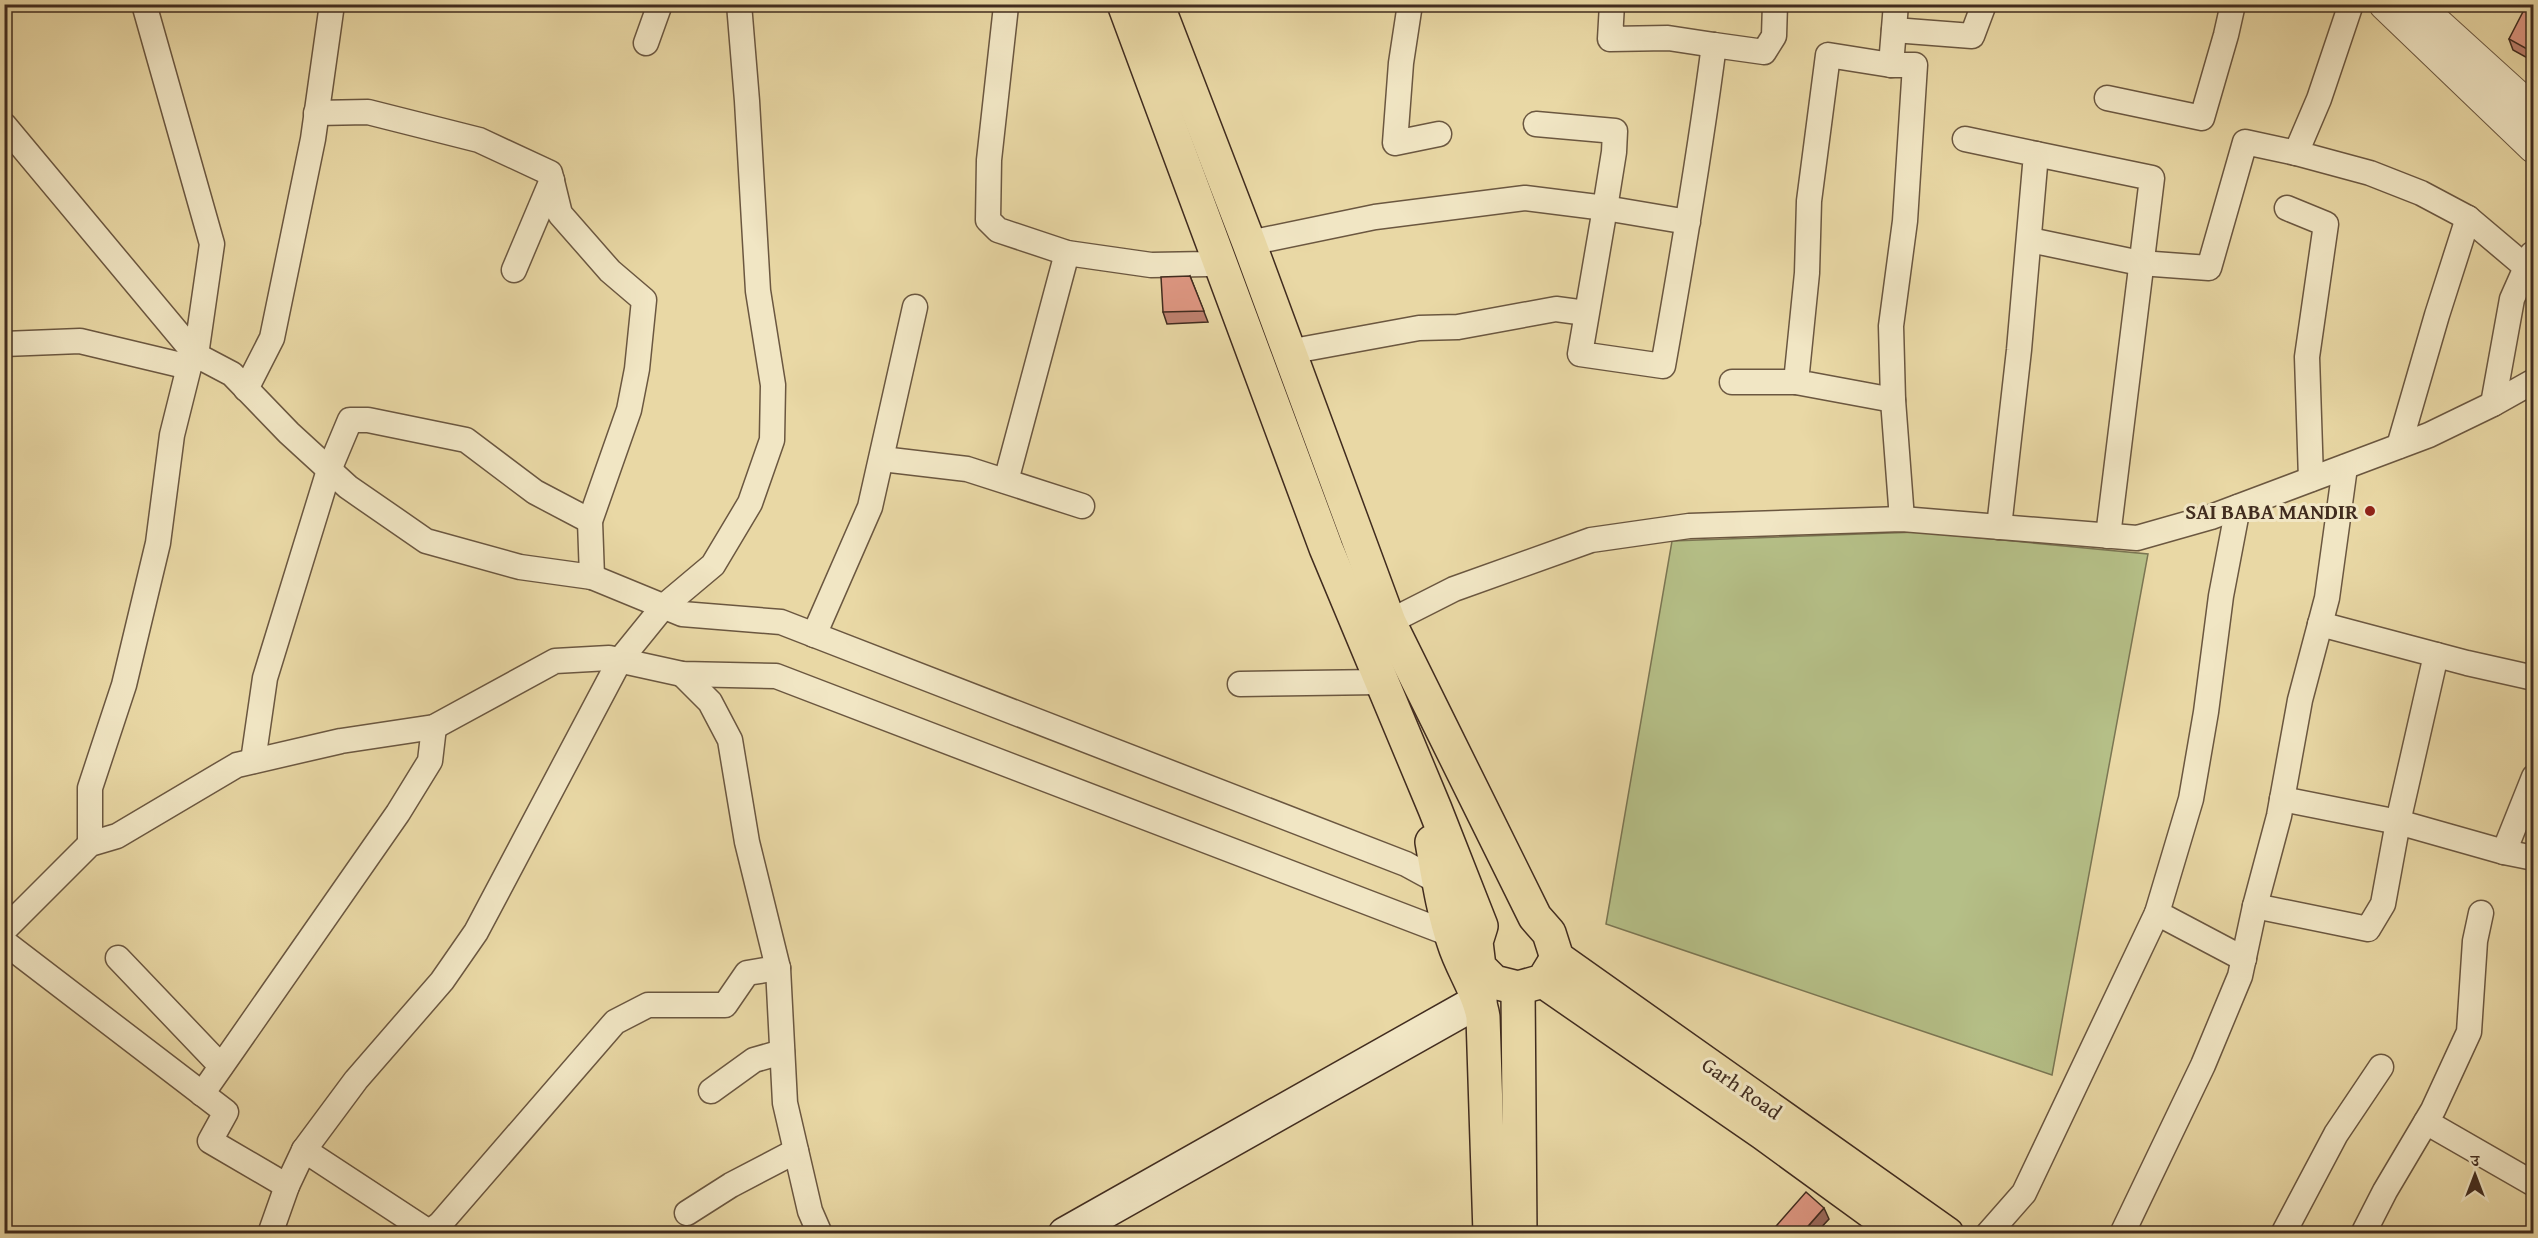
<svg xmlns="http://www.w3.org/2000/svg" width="2538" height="1238" viewBox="0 0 2538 1238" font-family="'Gentium Book Plus','Noto Serif Devanagari',serif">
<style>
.green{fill:#b5bf87;stroke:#7b7653;stroke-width:1.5}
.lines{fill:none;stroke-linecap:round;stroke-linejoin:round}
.minor-casing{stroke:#6b5740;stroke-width:27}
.tertiary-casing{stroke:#6b5740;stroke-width:34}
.secondary-casing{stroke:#412c1f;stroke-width:36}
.primary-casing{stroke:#412c1f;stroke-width:36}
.minor{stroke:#f1e6c4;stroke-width:24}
.tertiary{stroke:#f1e6c4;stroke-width:32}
.secondary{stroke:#f1e6c4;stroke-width:33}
.primary{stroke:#e9d8a5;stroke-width:33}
.wall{fill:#be816f;stroke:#412c1f;stroke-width:1.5}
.shaded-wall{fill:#9b695a;stroke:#412c1f;stroke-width:1.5}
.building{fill:#dd9681;stroke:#412c1f;stroke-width:1.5}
.poi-dot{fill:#8f2418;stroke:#f1e6c4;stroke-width:2}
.labels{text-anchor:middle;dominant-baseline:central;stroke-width:6;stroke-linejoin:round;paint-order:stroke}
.poi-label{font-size:21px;font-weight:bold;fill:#412c1f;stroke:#f1e6c4;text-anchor:end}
.street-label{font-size:21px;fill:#412c1f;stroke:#f1e6c4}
</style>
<rect width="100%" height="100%" fill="#e9d8a5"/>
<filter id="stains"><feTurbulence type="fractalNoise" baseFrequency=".00333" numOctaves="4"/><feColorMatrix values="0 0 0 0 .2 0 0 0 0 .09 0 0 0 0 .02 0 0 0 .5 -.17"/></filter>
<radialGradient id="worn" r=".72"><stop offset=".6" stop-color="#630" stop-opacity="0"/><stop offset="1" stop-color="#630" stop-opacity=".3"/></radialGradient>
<path class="green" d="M1918,532L2148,554L2052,1075L1606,924L1672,541Z"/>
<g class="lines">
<g class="minor-casing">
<g id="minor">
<path d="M1410,4L1401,63L1395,143L1439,134"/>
<path d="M1612,4L1610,39L1668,38L1714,45"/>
<path d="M1896,4L1891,65H1915L1905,221L1891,326L1893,400L1902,519"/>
<path d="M2351,4L2319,99L2296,153L2370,173L2421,193L2468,218L2526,267"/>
<path d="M1006,6L989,160L988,220L998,230L1067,253L1151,265L1208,264L1219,260"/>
<path d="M1894,30L1972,36L1984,4"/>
<path d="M646,43L660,4"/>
<path d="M1891,65L1828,55L1809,201L1807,273L1796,382L1893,400"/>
<path d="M2107,98L2202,118L2226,35L2233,4"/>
<path d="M316,113L368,112L479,140L550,173L560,214L610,271L644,300L637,369L629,410L590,521L592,577"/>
<path d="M4,125L196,355L232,374L289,433L348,487L426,541L520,567L592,577L682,614L781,622L1406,864L1439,882"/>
<path d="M1965,139L2036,154L2019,350L1999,527"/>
<path d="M2036,154L2152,178L2108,536"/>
<path d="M2287,208L2326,224L2307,357L2311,479"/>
<path d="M1688,222L1605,208L1580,354L1663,366C1682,259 1700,152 1714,45L1764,52L1774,36L1775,4"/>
<path d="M2030,240L2140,263L2209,268L2245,142L2296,153"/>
<path d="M1249,243L1375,217L1525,198L1605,208L1614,152L1615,131L1536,124"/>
<path d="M514,270L552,180"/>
<path d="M4,344L80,341L189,367"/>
<path d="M1288,352L1419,328L1458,327L1556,309L1586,313"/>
<path d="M1732,382H1796"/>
<path d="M246,389L272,338L313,139L332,4"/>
<path d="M2493,404L2512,299L2532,254"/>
<path d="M2399,446L2437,315L2468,218"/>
<path d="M882,459L967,469L1082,506"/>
<path d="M1006,481L1067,253"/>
<path d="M2238,507L2221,596L2206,712L2191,799L2157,913L2244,959"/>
<path d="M2320,624L2467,663L2534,678"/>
<path d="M1375,629L1454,589L1591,540L1689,526L1902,519L2137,538L2211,517L2429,435L2493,404L2534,381"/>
<path d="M814,635L870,507L915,307"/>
<path d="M682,674L710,702L730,740L747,842L778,968L785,1103L810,1211L820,1234"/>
<path d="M1240,684L1380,682"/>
<path d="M253,761L265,678L329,470L350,420H368L466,440L535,492L590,521"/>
<path d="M2282,799L2398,822L2436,655"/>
<path d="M90,844V788L124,685L158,543L172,435L189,367L196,355L212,244L144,4"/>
<path d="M2504,852L2534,858"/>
<path d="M2255,906L2368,929L2383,904L2398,822L2504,852L2534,777"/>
<path d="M4,930L90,844L117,836L237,765L341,741L434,727L555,661L609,658L682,674L776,676L1450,934"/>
<path d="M4,942L226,1112L210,1141L287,1186"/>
<path d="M118,958L221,1066"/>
<path d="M711,1091L754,1060L782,1052"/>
<path d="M202,1094L398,813L430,761L434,727"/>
<path d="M2426,1122L2534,1184"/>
<path d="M304,1150L429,1232"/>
<path d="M687,1213L731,1185L796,1151"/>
<path d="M270,1234L287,1186L304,1150L356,1080L442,981L476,932L620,660L663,607L713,565L750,503L772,440L773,385L758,291L747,101L739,4"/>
<path d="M427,1234L440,1224L615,1022L648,1005H725L747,973L778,968"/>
<path d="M1988,1234L2024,1193L2157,913"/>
<path d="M2122,1234L2203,1065L2240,976L2255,906L2279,816L2300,700L2327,598L2345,467"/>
<path d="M2283,1234L2336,1134L2381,1067"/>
<path d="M2363,1234L2385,1191L2433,1110L2469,1032L2475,941L2481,913"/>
</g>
</g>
<g class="tertiary-casing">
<g id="tertiary">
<path d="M2385,4L2534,147"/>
<path d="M2415,4L2534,112"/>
</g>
</g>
<g class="secondary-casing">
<path id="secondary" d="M1065,1234L1480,1000"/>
</g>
<g class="primary-casing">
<g id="primary">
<path d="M1124,4L1326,548L1435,809L1481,926L1476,942L1479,967L1494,982L1518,988L1543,981L1557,958"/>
<path d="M1157,4L1249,243L1389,622L1535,917L1549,933L1557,958L1947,1234"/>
<path d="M1432,842C1438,876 1443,911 1454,943C1462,969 1479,991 1483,1017L1490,1234"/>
<path d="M1543,981L1763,1133L1902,1234"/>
<path d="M1518,988L1520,1234"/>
</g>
</g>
<use href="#minor" class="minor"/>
<use href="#tertiary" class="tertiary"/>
<use href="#secondary" class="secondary"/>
<use href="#primary" class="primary"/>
</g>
<g class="wall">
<path d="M2534,4V55L2531,60L2513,50L2509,39Z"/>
<path d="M1190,276L1208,322L1167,324L1163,312Z"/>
</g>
<g class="shaded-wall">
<path d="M2534,36V55L2531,60L2527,49Z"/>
<path d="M1824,1208L1829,1219L1816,1233H1802Z"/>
</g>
<g class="building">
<path d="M2527,4H2534V36L2527,49L2509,39Z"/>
<path d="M1190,276L1204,311L1163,312L1161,277Z"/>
<path d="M1806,1192L1824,1208L1802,1233H1770Z"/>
</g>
<circle class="poi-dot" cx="2370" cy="511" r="6"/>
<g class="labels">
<g class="poi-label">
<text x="2358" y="511">SAI BABA MANDIR</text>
</g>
<g class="street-label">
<text transform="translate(1742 1088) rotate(35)">Garh Road</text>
</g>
</g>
<rect width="2538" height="1238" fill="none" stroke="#e9d8a5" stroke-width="24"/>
<rect x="6" y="6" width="2526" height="1226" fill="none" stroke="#412c1f" stroke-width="3"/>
<rect x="12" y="12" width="2514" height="1214" fill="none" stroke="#412c1f" stroke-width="1.5"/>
<g transform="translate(2475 1175)" stroke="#f1e6c4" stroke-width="4.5" paint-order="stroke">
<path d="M0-4.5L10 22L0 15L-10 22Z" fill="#412c1f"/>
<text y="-9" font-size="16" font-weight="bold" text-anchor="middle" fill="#412c1f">उ</text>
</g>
<rect width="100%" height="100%" filter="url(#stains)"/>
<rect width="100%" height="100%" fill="url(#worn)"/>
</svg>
